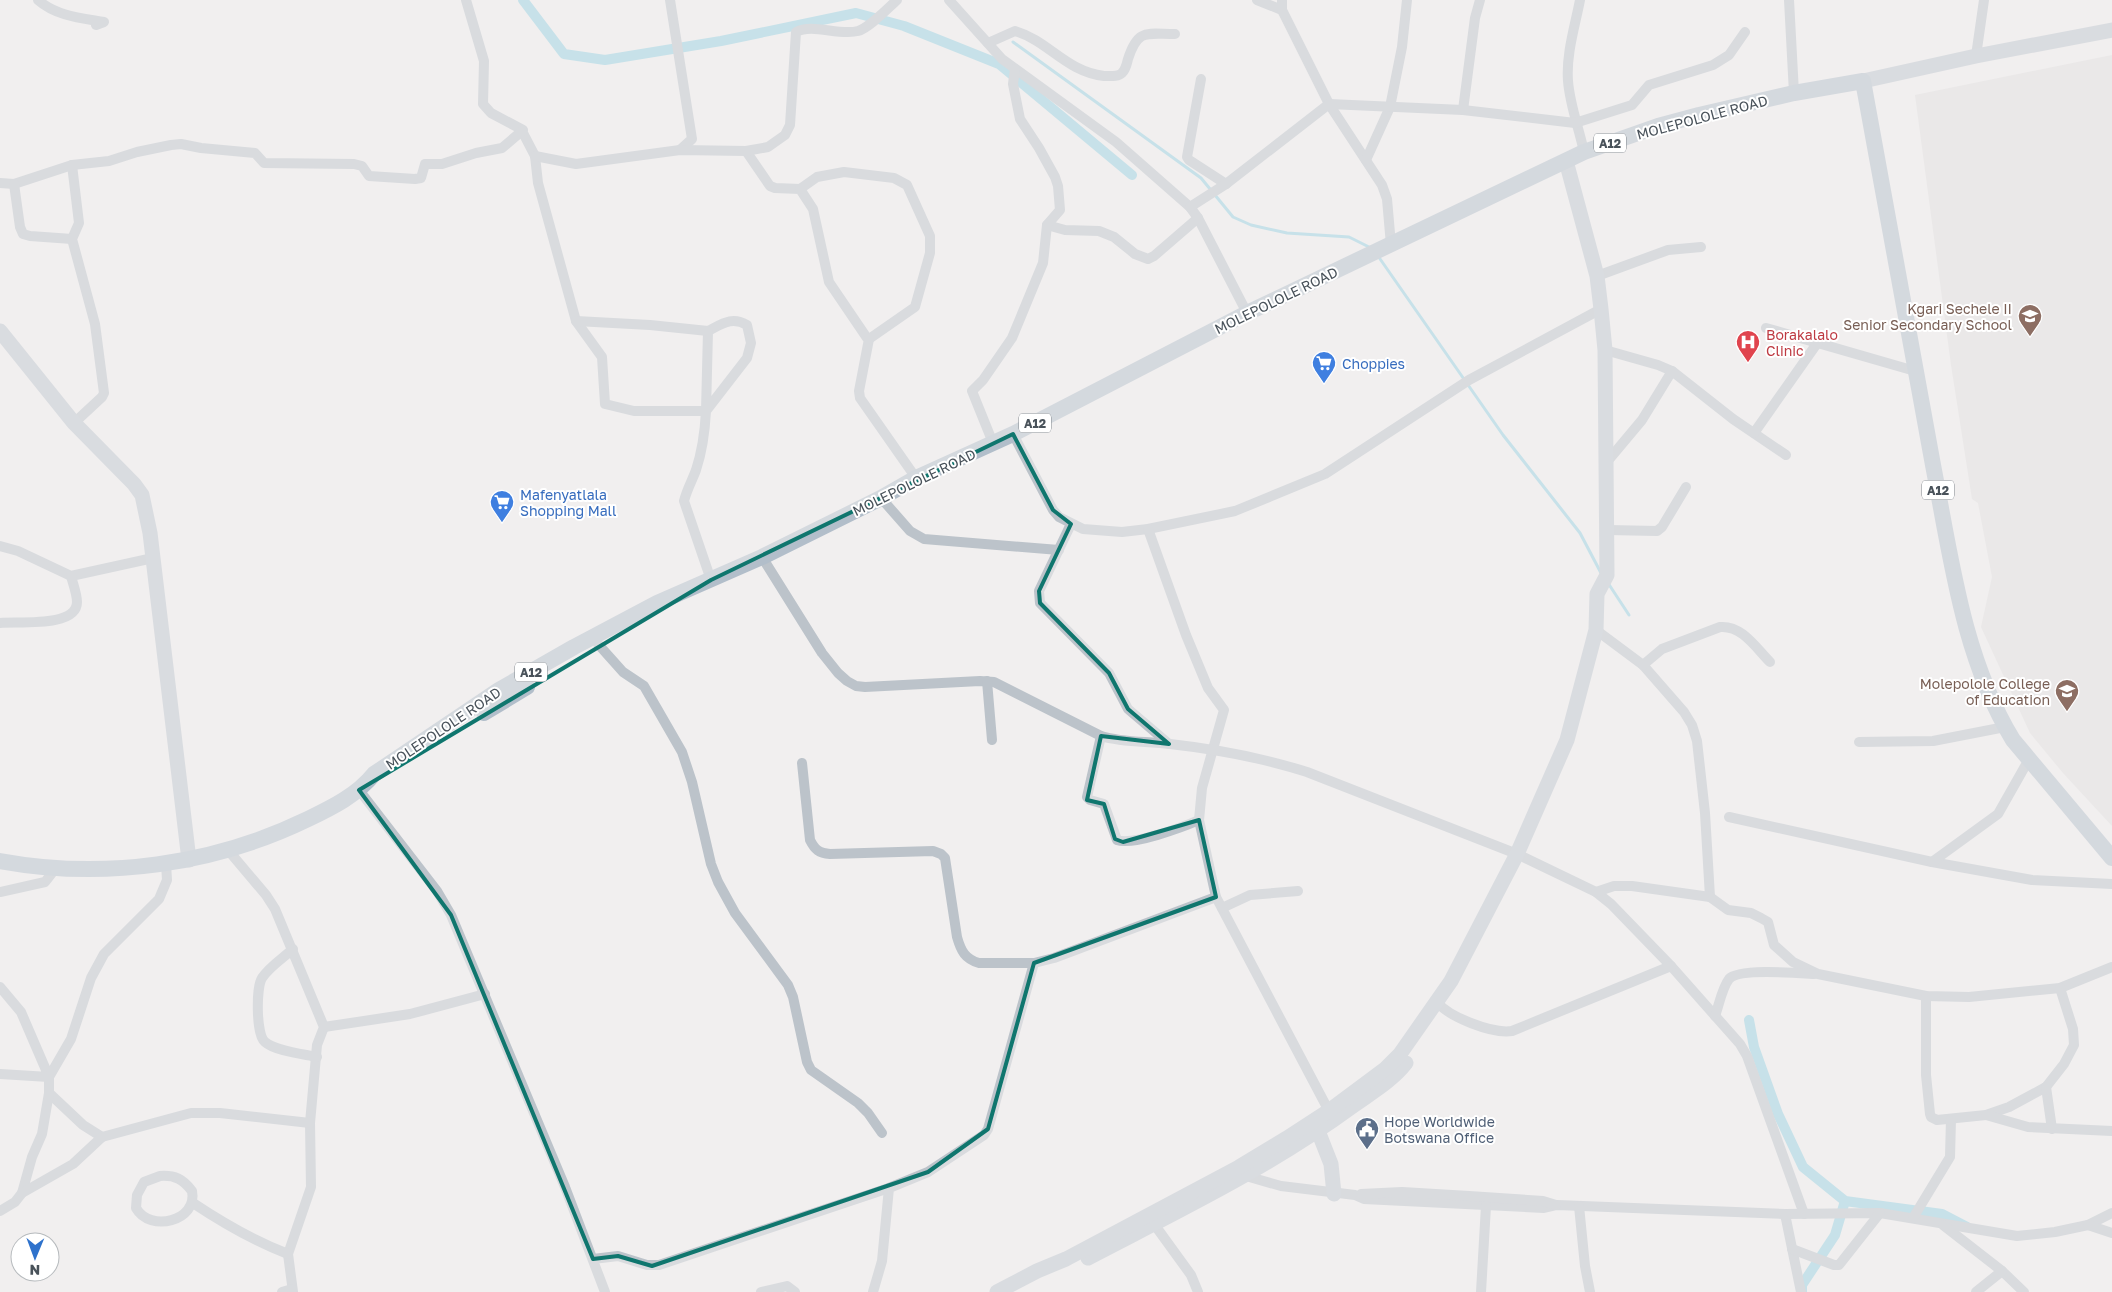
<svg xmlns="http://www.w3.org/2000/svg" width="2112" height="1292" viewBox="0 0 2112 1292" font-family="'Golos Text',sans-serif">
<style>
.education{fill:#e2e0e0}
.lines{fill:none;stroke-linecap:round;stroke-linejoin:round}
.stream{stroke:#94d1e2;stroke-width:3}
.canal{stroke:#94d1e2;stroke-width:10}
.street{stroke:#bcc3ca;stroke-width:10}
.secondary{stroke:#bdc5ce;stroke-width:15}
.primary{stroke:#b2beca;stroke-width:16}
.marked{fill:none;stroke:#0f766e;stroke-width:4;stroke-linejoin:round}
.labels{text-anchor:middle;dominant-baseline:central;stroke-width:4;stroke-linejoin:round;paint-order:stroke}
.shield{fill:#fff;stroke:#80868c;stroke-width:1}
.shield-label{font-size:12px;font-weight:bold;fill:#49525a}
.street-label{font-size:14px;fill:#49525a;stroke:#fff}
.education-label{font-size:14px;fill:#785e54;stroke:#fff;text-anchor:end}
.health-label{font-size:14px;fill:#be3a42;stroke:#fff;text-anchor:start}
.shop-label{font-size:14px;fill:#366cbe;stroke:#fff;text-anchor:start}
.service-label{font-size:14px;fill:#4e5e75;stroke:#fff;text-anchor:start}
</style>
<rect width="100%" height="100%" fill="#f1efef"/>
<path class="education" d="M2112,55V826L2063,773L2030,733L1981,627L1992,577L1978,503L1972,499L1951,365L1915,95Z"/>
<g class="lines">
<g class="stream">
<path d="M1013,42L1201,178L1233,217L1251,225L1287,233L1349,237L1371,248"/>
<path d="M1378,256L1503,435L1580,533L1601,573"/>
<path d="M1608,583L1629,615"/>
</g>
<g class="canal">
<path d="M523,0L564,54L605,60L721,41L856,13L904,26L999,64L1132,175"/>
<path d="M1749,1020L1754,1047L1778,1114L1803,1167L1845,1201L1942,1214L1967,1227"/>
<path d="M1802,1292V1285L1835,1235L1845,1201"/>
</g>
<g class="street">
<path d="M38,0C56,16 81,18 104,22L96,25"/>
<path d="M466,0L484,61L483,104L491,113L523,130L522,131L535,156L538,183L576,321L602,357L605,404L634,411H706L747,358L751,343L747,325C732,316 722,324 708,331L706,411C705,430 702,452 696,470C692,481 687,489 684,501L711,580"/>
<path d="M670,0L692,139L680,150"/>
<path d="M949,0L1002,59L1116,142L1190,207L1198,218L1247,313"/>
<path d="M1257,0L1282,10"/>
<path d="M1282,0V10L1329,104L1382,185L1387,199L1391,245"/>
<path d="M1580,0C1575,26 1566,54 1568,81C1570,106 1579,128 1584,152"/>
<path d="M1789,0L1794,93"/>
<path d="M988,43L1015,31C1049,41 1065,71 1104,76C1110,76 1118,77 1122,73C1126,69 1127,63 1128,59C1138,28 1147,34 1175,34"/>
<path d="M1976,56L1984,0"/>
<path d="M1201,79L1187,157L1189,160L1226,184"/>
<path d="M1463,110L1475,18L1480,0"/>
<path d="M746,151L770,186L775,188L800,189L813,209L829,282L867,338L869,339L859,391L860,398L916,478"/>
<path d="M535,156L576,164L680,150L746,151L768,147L785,135L790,125L796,32C812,23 839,36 858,31C869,28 888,8 897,0"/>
<path d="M1366,160L1390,107L1402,47L1407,0"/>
<path d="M72,165L79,223L72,239L95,324L104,393L102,397L74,423"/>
<path d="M0,183L14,184L72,165L109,161L137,152L171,145L181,144L201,148L255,153L264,163L354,164L362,166L369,176L415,179L421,178L425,164H442L476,153L502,148L522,131"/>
<path d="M14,184L20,227L23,234L30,236L72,239"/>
<path d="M800,189L817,177L844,172L894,178L907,185L930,236V253L915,307L869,339"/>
<path d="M1190,207L1226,184L1329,104L1463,110L1575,123L1632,105L1649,85L1713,65L1729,55L1745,32"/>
<path d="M1047,225L1065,230L1099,231L1114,237L1135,254L1148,259L1154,256L1198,218"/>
<path d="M1597,276L1668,250L1701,247"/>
<path d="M576,321L650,325L708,331"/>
<path d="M1766,328L1915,371"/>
<path d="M1605,350L1658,365L1672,371L1733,419L1786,455"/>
<path d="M1754,433L1818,342"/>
<path d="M1013,434L1053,510L1059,517L1083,529L1122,532L1148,529L1235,511L1325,474L1469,380L1601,309"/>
<path d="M993,443L972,391L983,380L1012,338L1043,263L1047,225L1060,210L1058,186L1055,177L1039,148L1020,119L1013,84L1015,69"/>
<path d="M1606,463L1642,420L1672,371"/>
<path d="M881,498L910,531L924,539L1059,550"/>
<path d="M1071,524L1039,591L1040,603L1109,673L1128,709L1169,744"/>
<path d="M1148,529L1186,635L1208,688L1224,710L1202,788L1199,820L1216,897L1331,1115"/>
<path d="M1608,530L1657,531L1662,527L1686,487"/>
<path d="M0,546L18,551L71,576L153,558"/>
<path d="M762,557L822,653L838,673L847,681L856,686L865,687L980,681L994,682L1101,736C1124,743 1146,741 1170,744C1215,749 1263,758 1307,772L1517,854L1596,892L1611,904L1671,966L1740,1044L1747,1056L1804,1214"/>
<path d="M0,623C17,621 77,628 77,602C77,594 73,584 71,576"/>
<path d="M1596,630L1643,665L1684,712L1692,725L1697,741L1705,813L1710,897"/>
<path d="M598,644L623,672L644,686L682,752L692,782L711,864L718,882L735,913L788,985L793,997L807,1062L811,1070L858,1103L868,1113L882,1133"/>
<path d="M1643,665L1662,649L1720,627C1742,625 1756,648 1770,662"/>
<path d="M987,681L992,740"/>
<path d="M1101,736L1087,797L1090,800L1104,804L1117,840C1132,846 1183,827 1199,820"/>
<path d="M1859,742L1933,741L2005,727"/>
<path d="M802,763L810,840C815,850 819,853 830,854L933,851L941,854L945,858L957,937C961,951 965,959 979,963H1034L1054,958L1216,897"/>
<path d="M359,790L437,891L451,915L565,1187L605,1292"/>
<path d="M1729,817L1932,862L2032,880L2112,884"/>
<path d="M228,850L266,895L275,909L324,1027L317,1045L310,1123L311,1187L288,1254L293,1292"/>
<path d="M1932,862L1998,814L2028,761"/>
<path d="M0,892L45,882L56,868"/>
<path d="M1596,892L1614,886H1632L1710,897L1728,910L1751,913L1761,918L1768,922L1774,945L1793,962L1818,974L1926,996L1969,997L2060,988L2112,967"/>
<path d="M1222,908L1250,895L1298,891"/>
<path d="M293,949C283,958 269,967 262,978C256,988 256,1035 265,1042C275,1051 303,1054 317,1057"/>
<path d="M0,987L21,1012L49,1077L0,1074"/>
<path d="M1926,996V1075L1930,1114L1931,1117L1937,1120L1986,1115L2009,1107L2046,1087L2064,1064L2074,1045L2073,1029L2060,988"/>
<path d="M1437,1002C1449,1017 1492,1034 1512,1031L1671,966"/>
<path d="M1715,1016C1719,1005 1722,988 1729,979C1738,968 1798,973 1814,974"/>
<path d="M324,1027L410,1014L485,994"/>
<path d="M2046,1087L2052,1129"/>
<path d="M49,1093L83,1125L102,1137"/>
<path d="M1986,1115L2028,1127L2112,1131"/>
<path d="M1244,1173L1246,1176L1281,1186L1355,1195L1364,1199L1544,1208L1557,1205L1785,1214L1880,1213L2017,1236L2055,1232L2088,1225L2112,1213"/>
<path d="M160,1176C175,1175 183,1179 192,1191C198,1221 150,1233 136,1208L137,1195L144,1182Z"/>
<path d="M22,1193L32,1157L42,1134L49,1093V1077L71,1039L91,978L104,954L159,899L167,880L166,864"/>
<path d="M1361,1194L1402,1192L1469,1196L1543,1201L1556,1205"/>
<path d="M193,1203C223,1223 254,1241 288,1254"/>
<path d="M1579,1206L1585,1266L1590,1292"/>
<path d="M0,1211L15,1202L22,1193L73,1164L102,1137L191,1113H220L310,1123"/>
<path d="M1785,1214L1801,1292"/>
<path d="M1153,1218L1154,1224L1191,1275L1198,1292"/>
<path d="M1913,1218L1950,1157L1951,1119"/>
<path d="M1943,1225L2002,1271L2024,1292"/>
<path d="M2088,1225L2112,1233"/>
<path d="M1792,1249L1834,1265H1839L1880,1213"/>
<path d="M593,1259L618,1256L647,1265H659L889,1188"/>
<path d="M282,1292L292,1289"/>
<path d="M761,1292L787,1286L795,1292"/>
<path d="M873,1292L882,1261L889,1188L928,1172L984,1135L988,1129L1034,963"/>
<path d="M1481,1292L1486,1206"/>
<path d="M1976,1292L2002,1271"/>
</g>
<g class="secondary">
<path d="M1863,81L1976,56L2112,30"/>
<path d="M0,331L74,423L134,484L142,495L150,533L189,860"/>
<path d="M1318,1131L1331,1164L1334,1194"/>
<path d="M1088,1258C1178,1211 1270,1167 1353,1106C1371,1093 1392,1081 1406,1063"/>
<path d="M997,1292L1037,1271L1066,1259L1239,1167L1287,1138L1330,1110L1385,1069L1400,1054L1451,981L1517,854L1567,740L1596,630L1597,594L1607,575L1605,350L1601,309L1597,276L1566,161"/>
</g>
<g class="primary">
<path d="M484,713L527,687"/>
<path d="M0,861C104,880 213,865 308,819C333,807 357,795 374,774L499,690L574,647L657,603L762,557L881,498L916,478L1013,434L1247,313L1584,152L1658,126L1699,115L1794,93L1863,81C1887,209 1909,337 1933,465C1951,558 1963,658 2013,740L2112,858"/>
</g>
</g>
<path d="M0 0H2112V1292H0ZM1013,434L1053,510L1071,524L1039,591L1040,603L1109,673L1128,709L1169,744L1101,736L1087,800L1104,804L1115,839L1123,842L1199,820L1216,897L1034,963L988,1129L928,1172L652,1266L618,1256L593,1259L451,915L359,790L711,580Z" fill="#f1efef" fill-opacity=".55" fill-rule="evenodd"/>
<path class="marked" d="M1013,434L1053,510L1071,524L1039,591L1040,603L1109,673L1128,709L1169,744L1101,736L1087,800L1104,804L1115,839L1123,842L1199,820L1216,897L1034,963L988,1129L928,1172L652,1266L618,1256L593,1259L451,915L359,790L711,580Z"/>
<defs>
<g id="school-pin" transform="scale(1.25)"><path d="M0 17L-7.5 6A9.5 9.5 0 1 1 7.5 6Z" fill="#8d6e63" stroke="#fff"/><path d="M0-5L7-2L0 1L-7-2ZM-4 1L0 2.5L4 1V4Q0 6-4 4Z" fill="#fff"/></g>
<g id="hospital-pin" transform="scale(1.25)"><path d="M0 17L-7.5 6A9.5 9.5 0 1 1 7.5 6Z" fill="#e0444e" stroke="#fff"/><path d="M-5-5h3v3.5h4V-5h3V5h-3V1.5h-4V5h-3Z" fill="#fff"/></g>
<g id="supermarket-pin" transform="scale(1.25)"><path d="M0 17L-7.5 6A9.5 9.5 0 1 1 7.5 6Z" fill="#3f7fe0" stroke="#fff"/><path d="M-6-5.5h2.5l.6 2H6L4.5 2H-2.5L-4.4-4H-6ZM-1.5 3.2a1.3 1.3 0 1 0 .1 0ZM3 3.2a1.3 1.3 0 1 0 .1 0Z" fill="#fff"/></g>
<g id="university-pin" transform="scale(1.25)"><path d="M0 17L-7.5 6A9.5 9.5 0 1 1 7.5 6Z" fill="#8d6e63" stroke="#fff"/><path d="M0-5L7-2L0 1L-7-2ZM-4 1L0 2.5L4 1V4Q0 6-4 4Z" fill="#fff"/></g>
<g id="civic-pin" transform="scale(1.25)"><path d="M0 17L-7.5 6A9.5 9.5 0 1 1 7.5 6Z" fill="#5c6f8a" stroke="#fff"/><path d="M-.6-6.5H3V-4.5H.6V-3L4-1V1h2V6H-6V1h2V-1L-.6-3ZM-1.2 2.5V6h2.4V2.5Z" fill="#fff"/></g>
</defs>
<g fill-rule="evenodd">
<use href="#school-pin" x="2030" y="316"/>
<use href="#hospital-pin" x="1748" y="342"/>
<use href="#supermarket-pin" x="1324" y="363"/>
<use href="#supermarket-pin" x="502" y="502"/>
<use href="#university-pin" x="2067" y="691"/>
<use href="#civic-pin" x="1367" y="1129"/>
</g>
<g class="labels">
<g class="shield">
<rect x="1594" y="133.5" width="32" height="19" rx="4"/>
<rect x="1019" y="413.5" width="32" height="19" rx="4"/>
<rect x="1922" y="480.5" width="32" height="19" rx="4"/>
<rect x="515" y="662.5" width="32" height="19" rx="4"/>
</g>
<g class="shield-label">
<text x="1610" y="143">A12</text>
<text x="1035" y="423">A12</text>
<text x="1938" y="490">A12</text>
<text x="531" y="672">A12</text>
</g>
<g class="street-label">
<text transform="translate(1702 117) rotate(-15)">MOLEPOLOLE ROAD</text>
<text transform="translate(1276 300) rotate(-26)">MOLEPOLOLE ROAD</text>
<text transform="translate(914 482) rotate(-26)">MOLEPOLOLE ROAD</text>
<text transform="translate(443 728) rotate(-34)">MOLEPOLOLE ROAD</text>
</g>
<g class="education-label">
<text x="2012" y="308">Kgari Sechele II<tspan x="2012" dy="16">Senior Secondary School</tspan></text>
<text x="2050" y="683">Molepolole College<tspan x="2050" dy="16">of Education</tspan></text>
</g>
<g class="health-label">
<text x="1766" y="334">Borakalalo<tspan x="1766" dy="16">Clinic</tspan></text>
</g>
<g class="shop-label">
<text x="1342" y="363">Choppies</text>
<text x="520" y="494">Mafenyatlala<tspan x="520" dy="16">Shopping Mall</tspan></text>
</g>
<g class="service-label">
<text x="1384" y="1121">Hope Worldwide<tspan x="1384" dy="16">Botswana Office</tspan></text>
</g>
</g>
<g transform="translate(35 1257) rotate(181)"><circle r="24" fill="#ffffff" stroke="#b6babd"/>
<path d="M0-4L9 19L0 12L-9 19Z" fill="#2e72cc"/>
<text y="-8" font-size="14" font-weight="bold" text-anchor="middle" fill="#49525a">N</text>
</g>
</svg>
